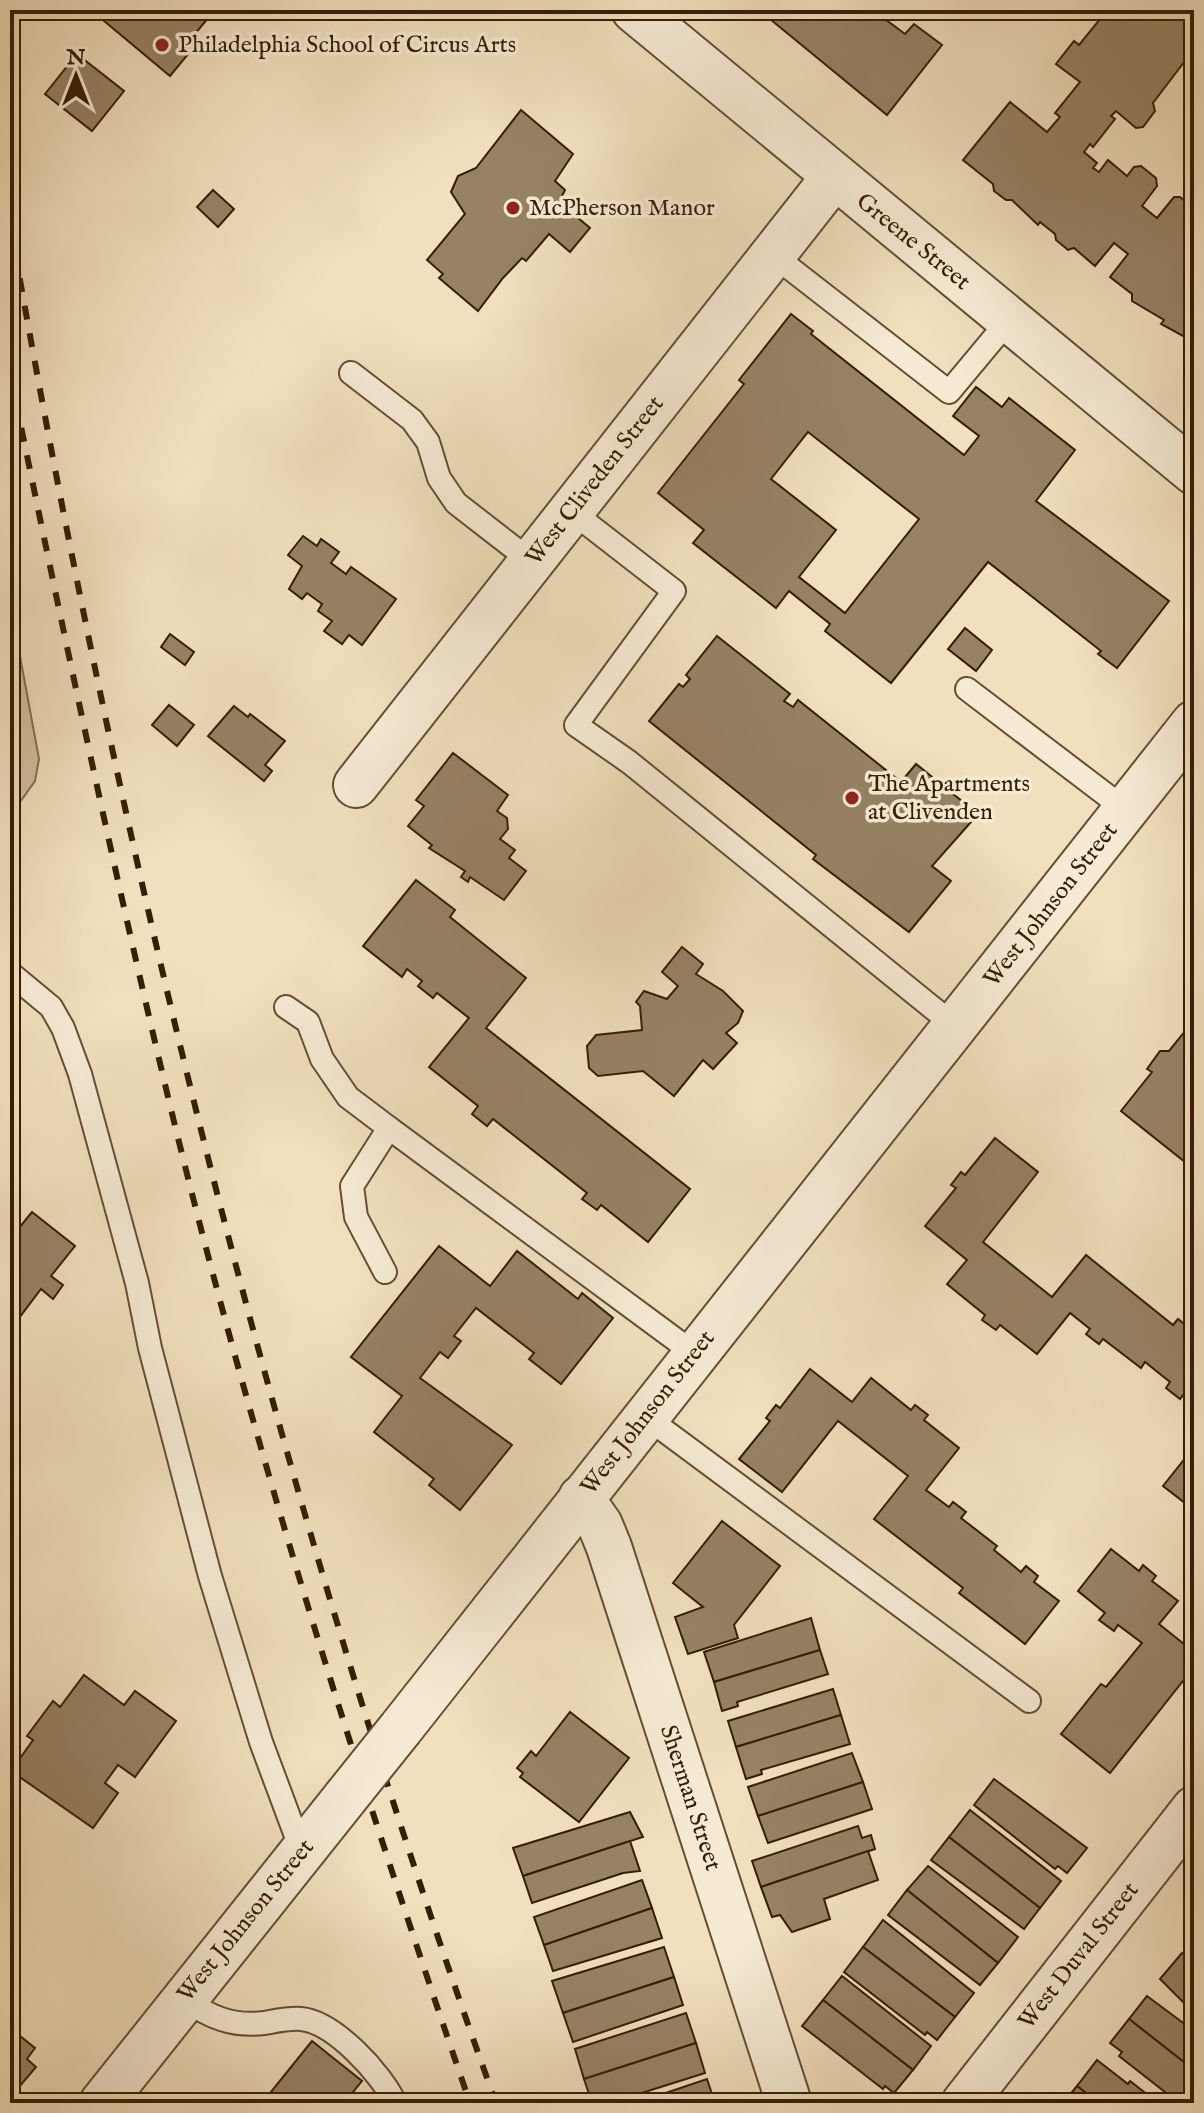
<svg xmlns="http://www.w3.org/2000/svg" width="1204" height="2113" viewBox="0 0 1204 2113" font-family="'IM FELL English',serif">
<style>
.green{fill:#d1be9e;stroke:#836e52;stroke-width:2}
.building{fill:#978265;stroke:#351e05;stroke-width:2;fill-rule:evenodd}
.lines{fill:none;stroke-linecap:round;stroke-linejoin:round}
.service-casing{stroke:#644e33;stroke-width:26}
.minor-casing{stroke:#644e33;stroke-width:48}
.tertiary-casing{stroke:#644e33;stroke-width:48}
.service{stroke:#f6ead4;stroke-width:22}
.minor{stroke:#f6ead4;stroke-width:44}
.tertiary{stroke:#f6ead4;stroke-width:44}
.rail{stroke:#351e05;stroke-width:6;stroke-dasharray:14 14;stroke-linecap:butt}
.tertiary-bridge-casing{stroke:#644e33;stroke-width:48;stroke-linecap:butt}
.tertiary-bridge{stroke:#f6ead4;stroke-width:44}
.poi-dot{fill:#8f2418;stroke:#f6ead4;stroke-width:3}
.labels{text-anchor:middle;dominant-baseline:central;stroke-width:7;stroke-linejoin:round;paint-order:stroke}
.poi-label{font-size:24px;fill:#351e05;stroke:#f6ead4;text-anchor:start}
.street-label{font-size:24px;fill:#351e05;stroke:#f6ead4}
</style>
<rect width="100%" height="100%" fill="#f1dfbd"/>
<filter id="stains"><feTurbulence type="fractalNoise" baseFrequency=".0025" numOctaves="4"/><feColorMatrix values="0 0 0 0 .2 0 0 0 0 .09 0 0 0 0 .02 0 0 0 .5 -.17"/></filter>
<radialGradient id="worn" r=".72"><stop offset=".6" stop-color="#630" stop-opacity="0"/><stop offset="1" stop-color="#630" stop-opacity=".3"/></radialGradient>
<path class="green" d="M10,602L39,759L35,781L10,816Z"/>
<g class="building">
<path d="M91,10H215L188,42L194,47L170,76Z"/>
<path d="M759,10H887L890,13L885,19L905,34L914,24L942,45L887,115Z"/>
<path d="M1098,10H1194V49L1153,103L1155,111L1143,127L1136,128L1116,111L1111,116L1115,119L1093,147L1090,144L1084,152L1097,163L1093,168L1099,172L1108,160L1127,176L1134,167L1141,166L1156,178L1157,186L1142,206L1157,218L1174,197H1180L1194,208V220L1190,225L1194,229V350L1187,338L1161,324L1164,320L1132,301V294L1110,277L1128,254L1114,243L1095,266L1074,248L1068,250L1056,240L1055,234L1040,222L1038,225L1012,200H1006L994,191L993,184L963,160L1010,102L1047,132L1060,117L1055,113L1080,82L1056,64L1074,41L1079,45L1101,18L1095,13Z"/>
<path d="M77,54L124,91L92,131L45,94Z"/>
<path d="M521,110L573,154L555,181L565,190L559,202L590,228L570,252L549,234L526,261L522,258L503,278L478,311L439,278L443,274L427,260L465,214L451,192L458,176L476,168Z"/>
<path d="M213,190L234,209L218,227L197,207Z"/>
<path d="M791,314L813,331L811,334L964,455L979,436L953,416L976,387L1002,407L1009,398L1075,450L1036,501L1169,601L1117,668L1098,654L1101,651L988,562L891,683L825,631L830,624L789,591L776,608L693,543L704,530L658,493L744,384L739,380ZM808,432L919,519L845,613L799,577L836,530L771,479Z"/>
<path d="M303,536L317,546L321,539L339,552L331,563L346,574L351,567L396,599L362,645L349,635L342,644L324,631L332,621L318,611L322,604L307,593L302,599L289,589L302,566L288,555Z"/>
<path d="M965,628L992,650L976,671L948,649Z"/>
<path d="M170,634L194,652L185,665L161,647Z"/>
<path d="M717,636L790,694L784,701L793,707L798,700L901,782L916,764L978,814L932,866L951,881L909,932L813,859L816,855L649,721L679,684L683,687L690,679L686,675Z"/>
<path d="M169,705L194,725L177,746L152,725Z"/>
<path d="M234,706L248,717L250,714L285,741L265,765L272,771L264,781L208,736Z"/>
<path d="M453,753L508,795L497,811L507,818L508,829L500,839L515,850L509,858L526,871L504,900L470,877L468,882L461,877L465,871L429,848L432,845L408,826L424,806L416,800Z"/>
<path d="M416,880L455,910L450,917L526,978L486,1028L690,1189L648,1242L601,1205L597,1210L582,1199L587,1193L493,1119L487,1126L472,1114L478,1106L429,1067L469,1018L437,993L433,998L418,986L422,981L407,969L402,977L363,946Z"/>
<path d="M682,947L703,964L696,974L723,991L743,1011L738,1023L726,1033L737,1043L713,1069L703,1060L674,1096L643,1071L598,1076L589,1068L587,1046L596,1035L642,1030L640,1006L636,1002L644,991L667,999L678,986L662,972Z"/>
<path d="M1194,1020V1161L1190,1166L1121,1111L1152,1072L1147,1069L1160,1051H1169Z"/>
<path d="M995,1138L1038,1172L983,1242L1052,1297L1086,1255L1173,1325L1178,1319L1194,1332V1402L1184,1394L1180,1399L1166,1388L1170,1382L1145,1362L1141,1368L1103,1339L1099,1344L1086,1334L1090,1329L1070,1313L1037,1354L1000,1325L996,1330L982,1320L985,1315L947,1284L967,1260L925,1226L956,1188L951,1185L961,1172L965,1175Z"/>
<path d="M32,1212L75,1246L51,1276L63,1285L53,1299L41,1289L19,1318L10,1311V1239Z"/>
<path d="M439,1246L490,1286L517,1251L578,1299L582,1293L613,1318L561,1384L529,1359L534,1353L476,1308L454,1336L461,1341L448,1358L440,1352L420,1378L512,1445L460,1510L429,1485L434,1479L374,1432L402,1396L351,1357Z"/>
<path d="M810,1369L852,1402L871,1378L911,1410L915,1405L928,1415L924,1420L959,1448L926,1490L949,1507L953,1502L966,1512L961,1518L997,1546L994,1550L1021,1572L1026,1566L1038,1576L1034,1582L1059,1601L1025,1644L959,1593L963,1588L874,1519L908,1476L838,1421L782,1492L739,1459L770,1421L766,1418L776,1405L780,1408Z"/>
<path d="M1194,1447V1518L1186,1512L1190,1507L1163,1486Z"/>
<path d="M722,1521L780,1566L734,1625L738,1638L688,1654L675,1617L703,1607L673,1583Z"/>
<path d="M1111,1549L1139,1571L1143,1565L1156,1576L1152,1581L1178,1601L1159,1624L1194,1652V1667L1110,1773L1061,1734L1101,1684L1106,1687L1142,1643L1118,1625L1114,1631L1099,1620L1105,1613L1078,1591Z"/>
<path d="M811,1618L820,1650L714,1682L704,1652Z"/>
<path d="M820,1650L828,1674L737,1702L738,1706L722,1711L714,1682Z"/>
<path d="M84,1675L124,1705L135,1691L176,1721L135,1777L118,1765L105,1783L118,1793L93,1828L11,1771L33,1740L27,1736L53,1701L60,1707Z"/>
<path d="M833,1689L841,1715L736,1747L728,1721Z"/>
<path d="M570,1712L629,1758L579,1822L520,1777L523,1773L517,1768L531,1751L536,1756Z"/>
<path d="M841,1715L850,1744L761,1770L762,1774L746,1779L736,1747Z"/>
<path d="M852,1753L863,1782L758,1816L748,1787Z"/>
<path d="M994,1779L1087,1848L1067,1873L1058,1866L1055,1869L974,1805Z"/>
<path d="M863,1782L872,1809L768,1843L758,1816Z"/>
<path d="M970,1810L1061,1881L1040,1908L949,1837Z"/>
<path d="M630,1812L643,1837L523,1876L513,1848Z"/>
<path d="M858,1826L862,1838L871,1835L875,1849L761,1887L752,1861Z"/>
<path d="M949,1837L1040,1908L1024,1929L931,1860Z"/>
<path d="M630,1841L640,1871L623,1873L532,1903L523,1876Z"/>
<path d="M868,1851L878,1880L824,1899L830,1919L792,1932L780,1915L772,1917L761,1887Z"/>
<path d="M928,1866L1018,1937L998,1963L907,1890Z"/>
<path d="M642,1880L652,1908L544,1945L534,1917Z"/>
<path d="M907,1890L998,1963L980,1985L888,1915Z"/>
<path d="M652,1908L662,1938L553,1971L544,1945Z"/>
<path d="M883,1920L974,1993L955,2017L863,1947Z"/>
<path d="M664,1947L674,1977L563,2013L552,1981Z"/>
<path d="M863,1947L955,2017L937,2040L927,2032L925,2035L844,1972Z"/>
<path d="M1182,1953L1194,1963V2013L1160,1979Z"/>
<path d="M842,1976L931,2046L913,2070L823,2000Z"/>
<path d="M674,1977L683,2005L573,2042L563,2013Z"/>
<path d="M1147,1996L1194,2031V2070L1129,2019Z"/>
<path d="M823,2000L913,2070L894,2093L885,2086L883,2089L802,2026Z"/>
<path d="M686,2013L696,2043L584,2079L575,2049Z"/>
<path d="M1129,2019L1194,2070V2103H1179L1119,2056L1122,2052L1110,2043Z"/>
<path d="M10,2028L35,2048L27,2059L36,2067L14,2093L10,2090Z"/>
<path d="M312,2041L362,2081L349,2097L357,2103H262Z"/>
<path d="M696,2043L705,2073L610,2103H592L584,2079Z"/>
<path d="M1097,2060L1128,2084L1130,2081L1158,2103H1099L1077,2086Z"/>
<path d="M707,2079L715,2103H636Z"/>
<path d="M1077,2086L1099,2103H1063Z"/>
</g>
<g class="lines">
<g class="service-casing">
<g id="service">
<path d="M773,255L949,392L1009,320"/>
<path d="M351,373L412,420L428,442L439,478L456,503L532,562"/>
<path d="M571,511L674,591L576,725L629,762L955,1026"/>
<path d="M967,689L1126,810"/>
<path d="M10,973L51,1007L63,1028L80,1074L137,1283L150,1348L210,1576L261,1742L302,1852"/>
<path d="M286,1007L308,1022L322,1059L348,1097L389,1128"/>
<path d="M385,1272L356,1217L352,1186L389,1128L695,1354"/>
<path d="M646,1417L1029,1701"/>
<path d="M184,1999C209,2017 233,2027 264,2023C276,2021 289,2018 301,2019C334,2022 382,2074 395,2103"/>
</g>
</g>
<g class="minor-casing">
<g id="minor">
<path d="M634,10L1194,472"/>
<path d="M356,785L834,177"/>
<path d="M581,1498L600,1525L609,1547L789,2103"/>
<path d="M964,2103L1194,1809"/>
</g>
</g>
<g class="tertiary-casing">
<g id="tertiary">
<path d="M401,1728L1194,723"/>
<path d="M102,2103L345,1798"/>
</g>
</g>
<use href="#service" class="service"/>
<use href="#minor" class="minor"/>
<use href="#tertiary" class="tertiary"/>
<g class="rail">
<path d="M10,223C121,862 276,1493 496,2103"/>
<path d="M10,373C57,602 105,831 159,1059C242,1412 352,1760 470,2103"/>
</g>
<g class="tertiary-bridge-casing">
<path id="tertiary-bridge" d="M345,1798L401,1728"/>
</g>
<use href="#tertiary-bridge" class="tertiary-bridge"/>
</g>
<g class="poi-dot">
<circle cx="162" cy="45" r="8"/>
<circle cx="513" cy="208" r="8"/>
<circle cx="852" cy="798" r="8"/>
</g>
<g class="labels">
<g class="poi-label">
<text x="178" y="45">Philadelphia School of Circus Arts</text>
<text x="529" y="208">McPherson Manor</text>
<text x="868" y="784">The Apartments<tspan x="868" dy="28">at Clivenden</tspan></text>
</g>
<g class="street-label">
<text transform="translate(913 242) rotate(39)">Greene Street</text>
<text transform="translate(595 481) rotate(-52)">West Cliveden Street</text>
<text transform="translate(1051 905) rotate(-52)">West Johnson Street</text>
<text transform="translate(648 1413) rotate(-52)">West Johnson Street</text>
<text transform="translate(690 1798) rotate(72)">Sherman Street</text>
<text transform="translate(246 1921) rotate(-51)">West Johnson Street</text>
<text transform="translate(1079 1956) rotate(-52)">West Duval Street</text>
</g>
</g>
<rect width="1204" height="2113" fill="none" stroke="#f1dfbd" stroke-width="40"/>
<rect x="12" y="12" width="1180" height="2089" fill="none" stroke="#351e05" stroke-width="4"/>
<rect x="20" y="20" width="1164" height="2073" fill="none" stroke="#351e05" stroke-width="2"/>
<g transform="translate(76 76)" stroke="#f6ead4" stroke-width="6" paint-order="stroke">
<path d="M0-6L14 30L0 20L-14 30Z" fill="#351e05"/>
<text y="-12" font-size="22" font-weight="bold" text-anchor="middle" fill="#351e05">N</text>
</g>
<rect width="100%" height="100%" filter="url(#stains)"/>
<rect width="100%" height="100%" fill="url(#worn)"/>
</svg>
